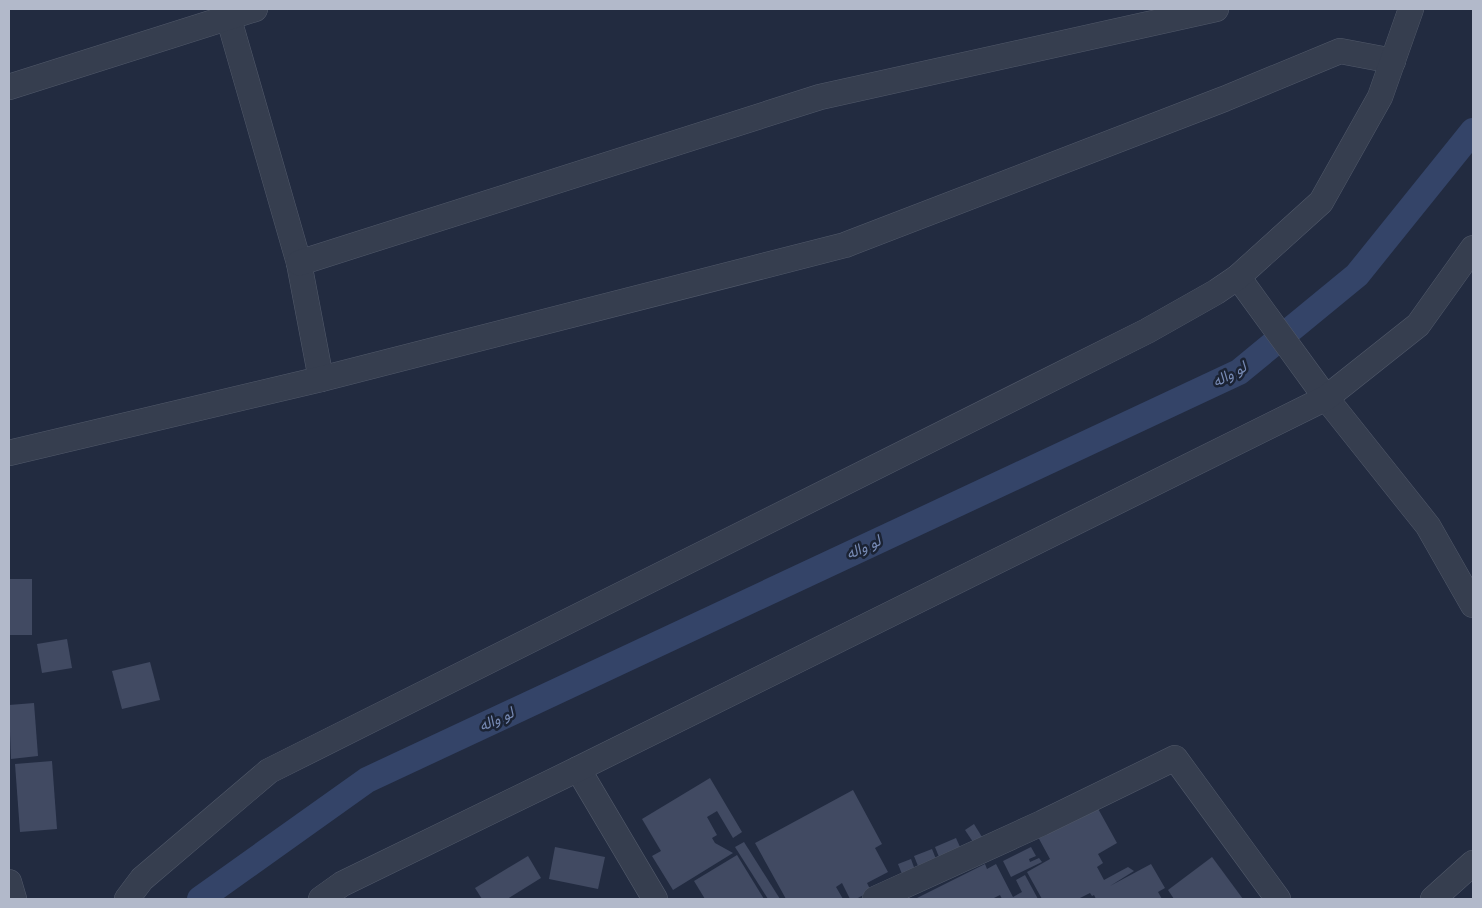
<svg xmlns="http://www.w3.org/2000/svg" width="1482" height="908" viewBox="0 0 1482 908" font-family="'Public Sans','Noto Sans Arabic',sans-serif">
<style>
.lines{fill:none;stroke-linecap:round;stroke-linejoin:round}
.canal{stroke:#344468;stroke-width:26}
.building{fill:#414a62}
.minor-casing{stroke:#51596a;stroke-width:26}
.minor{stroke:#363e4f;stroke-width:25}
.labels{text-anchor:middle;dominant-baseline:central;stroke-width:5;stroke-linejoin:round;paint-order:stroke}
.water-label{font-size:15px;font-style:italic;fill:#778ab4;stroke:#1b2334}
</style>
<rect width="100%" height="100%" fill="#222b40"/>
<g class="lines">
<path class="canal" d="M200,899L367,780L1239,372L1357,275L1473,131"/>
</g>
<g class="building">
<rect x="9" y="579" width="23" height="56"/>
<path d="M67,639L72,668L42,673L37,644Z"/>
<path d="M150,662L160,700L122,709L112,671Z"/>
<path d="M34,703L38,756L11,759L9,705Z"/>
<path d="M52,761L57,829L20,832L15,764Z"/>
<path d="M710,778L742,832L733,838L717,811L707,817L717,835L712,838L715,843L733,853L673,890L652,856L661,851L642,819Z"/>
<path d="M853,790L882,844L875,848L888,872L867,883L871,891L856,899H850L842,883L836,887L843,899H786L755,843Z"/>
<path d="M1096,805L1117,843L1098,854L1103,863L1097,867L1104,880L1128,867L1134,871L1110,886L1151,864L1165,888L1158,892L1162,899H1096L1094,895L1092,896L1090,893L1078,899H1042L1027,872L1050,859L1038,837Z"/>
<path d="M974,824L982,837L973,842L965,830Z"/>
<path d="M956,838L960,847L939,857L935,847Z"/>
<path d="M744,842L780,899H768L735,847Z"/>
<path d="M555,847L605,857L598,889L549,879Z"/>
<path d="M1031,847L1036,856L1029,859L1030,862L1039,858L1042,862L1011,877L1003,861Z"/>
<path d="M932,849L936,859L918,866L914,856Z"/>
<path d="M737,855L764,899H705L694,881Z"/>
<path d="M528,856L541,878L507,899H482L475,888Z"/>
<path d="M1212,857L1243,899H1174L1168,890Z"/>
<path d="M911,859L915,870L902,874L898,864Z"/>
<path d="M985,864L987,869L996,864L1013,897L1022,892L1016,880L1025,875L1038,899H1002L1000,895L992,899H915Z"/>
</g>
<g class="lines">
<g class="minor-casing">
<g id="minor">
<path d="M226,9L299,263L321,379"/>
<path d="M9,87L255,9"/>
<path d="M299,263L820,97L1216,9"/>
<path d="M1238,277L1326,398L1428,526L1473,605"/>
<path d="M9,453L321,379L845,245L1224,99L1340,51L1393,61"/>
<path d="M578,769L655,899"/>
<path d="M9,882L14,899"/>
<path d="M127,899L142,879L269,771L1147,331L1216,292L1238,277L1321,202L1380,97L1411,9"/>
<path d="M321,899L342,884L578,769L1326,398L1418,325L1473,248"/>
<path d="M875,899L1042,823L1175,758L1278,899"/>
<path d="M1433,899L1473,863"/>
</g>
</g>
<use href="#minor" class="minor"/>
</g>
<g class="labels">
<g class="water-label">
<text transform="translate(1229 374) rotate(-29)">لو واله</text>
<text transform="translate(863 547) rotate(-25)">لو واله</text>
<text transform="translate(496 719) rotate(-25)">لو واله</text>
</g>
</g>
<rect width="1482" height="908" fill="none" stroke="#b2b9ca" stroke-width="20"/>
</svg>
